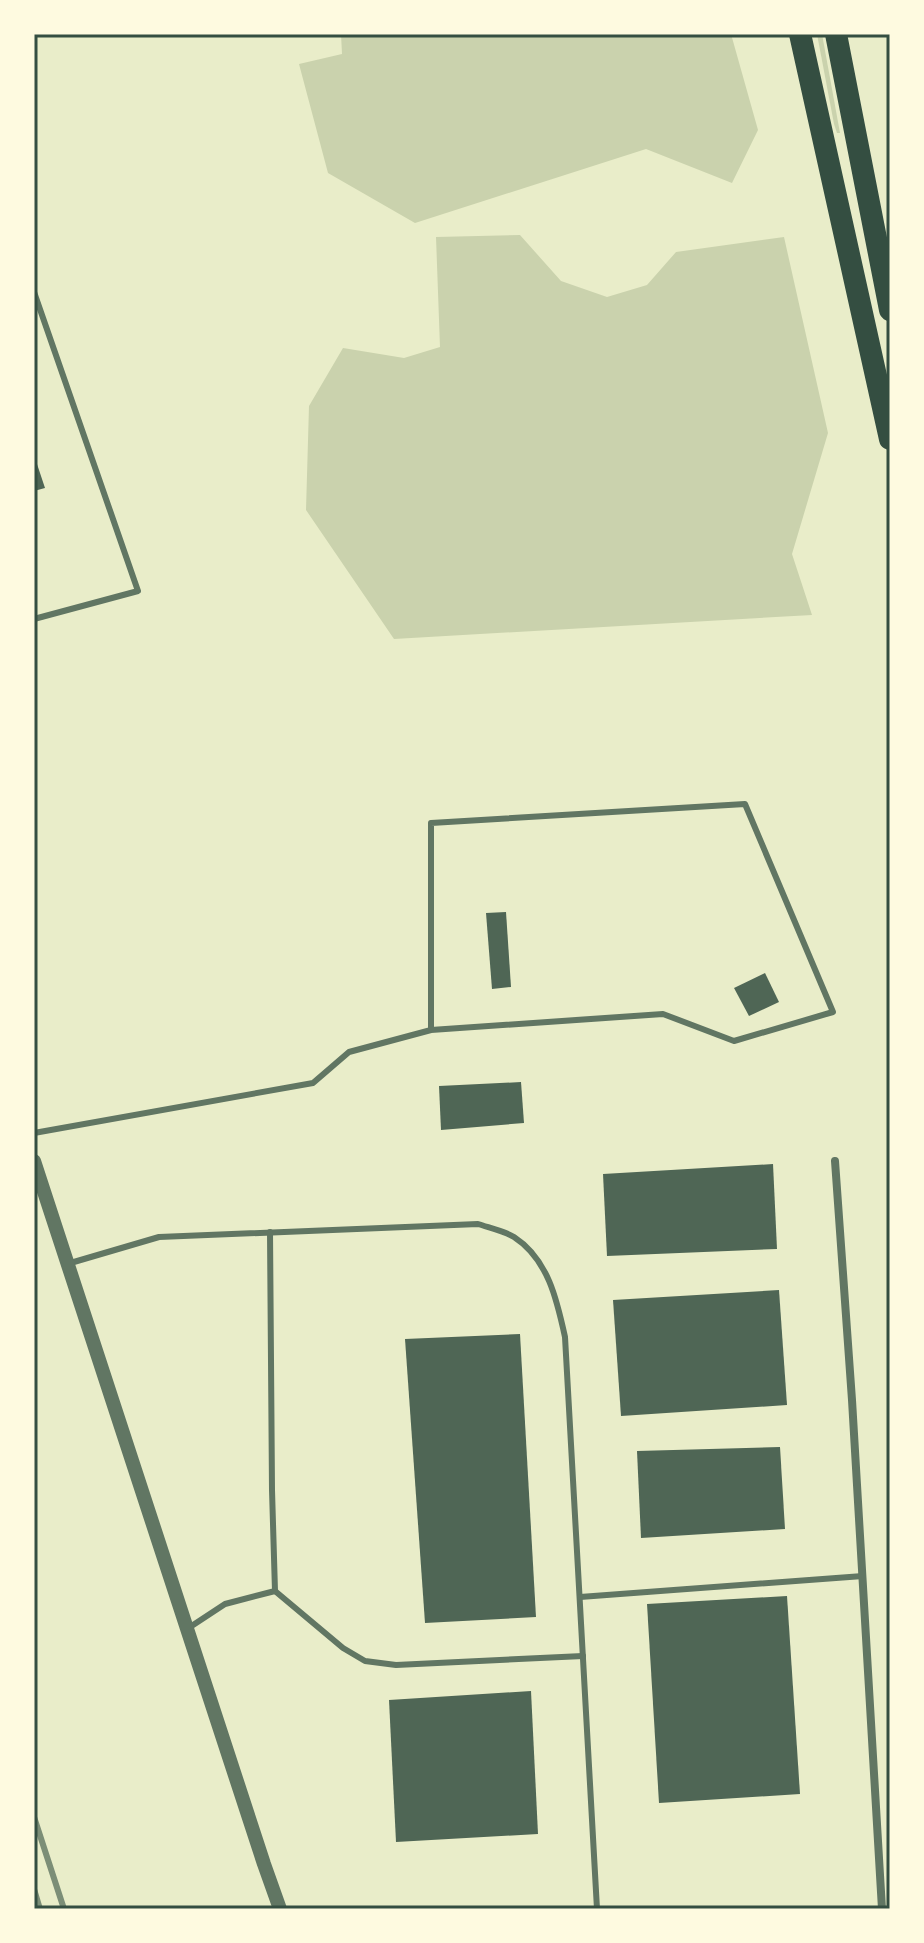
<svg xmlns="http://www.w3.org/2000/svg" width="924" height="1943" viewBox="0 0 924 1943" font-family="'IBM Plex Sans',sans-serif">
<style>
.green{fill:#cad2ad}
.building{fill:#4f6655}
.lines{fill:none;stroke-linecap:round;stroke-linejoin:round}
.service{stroke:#617663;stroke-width:6}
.minor{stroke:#617663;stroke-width:8}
.tertiary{stroke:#617663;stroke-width:14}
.trunk{stroke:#344e41;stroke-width:22}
.rail{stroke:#7c8e77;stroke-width:6}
.neatline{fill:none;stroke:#344e41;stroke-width:3}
</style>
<rect width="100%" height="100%" fill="#e9edc9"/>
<g class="green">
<path d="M341,34H731L758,130L732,183L646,149L415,223L328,173L299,64L342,54Z"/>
<path d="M817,34H822L840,133H837L834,124Z"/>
<path d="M520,235L561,281L607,297L647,285L676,252L784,237L828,433L792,554L812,615L394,639L306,510L309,406L343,348L404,358L440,347L436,237Z"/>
</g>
<g class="building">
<path d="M34,455L45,488L34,491Z"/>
<path d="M506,912L511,987L492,989L486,913Z"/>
<path d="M765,973L779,1002L749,1016L734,988Z"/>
<path d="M521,1082L524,1123L441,1130L439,1086Z"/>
<path d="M773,1164L777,1249L607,1256L603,1174Z"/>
<path d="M779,1290L787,1405L621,1416L613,1300Z"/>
<path d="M520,1334L536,1617L425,1623L405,1339Z"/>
<path d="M780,1447L785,1529L641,1538L637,1451Z"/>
<path d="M787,1596L800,1794L659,1803L647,1604Z"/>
<path d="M531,1691L538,1834L396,1842L389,1700Z"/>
</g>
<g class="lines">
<g class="service">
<path d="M34,292L138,591L34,619"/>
<path d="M34,1133L313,1083L349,1052L431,1030L663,1014L734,1041L833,1012L745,804L431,823V1030"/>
<path d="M67,1264L159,1237L478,1224C490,1228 504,1231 514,1237C548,1259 557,1300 565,1337L597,1909"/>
<path d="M275,1591L343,1648L365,1661L396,1665L583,1656"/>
<path d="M580,1597L863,1576"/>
<path d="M187,1629L225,1604L275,1591L272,1490L270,1232"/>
</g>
<path class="minor" d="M835,1161L852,1400L882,1909"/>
<path class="tertiary" d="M34,1161L264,1864L280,1909"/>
<g class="trunk">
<path d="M800,34L890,439"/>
<path d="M836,34L890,310"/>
</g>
<g class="rail">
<path d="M34,1817L64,1909"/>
<path d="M34,1889L40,1909"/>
</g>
</g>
<rect width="924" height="1943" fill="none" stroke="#fefae0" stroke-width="72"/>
<rect x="36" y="36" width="852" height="1871" class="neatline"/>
</svg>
